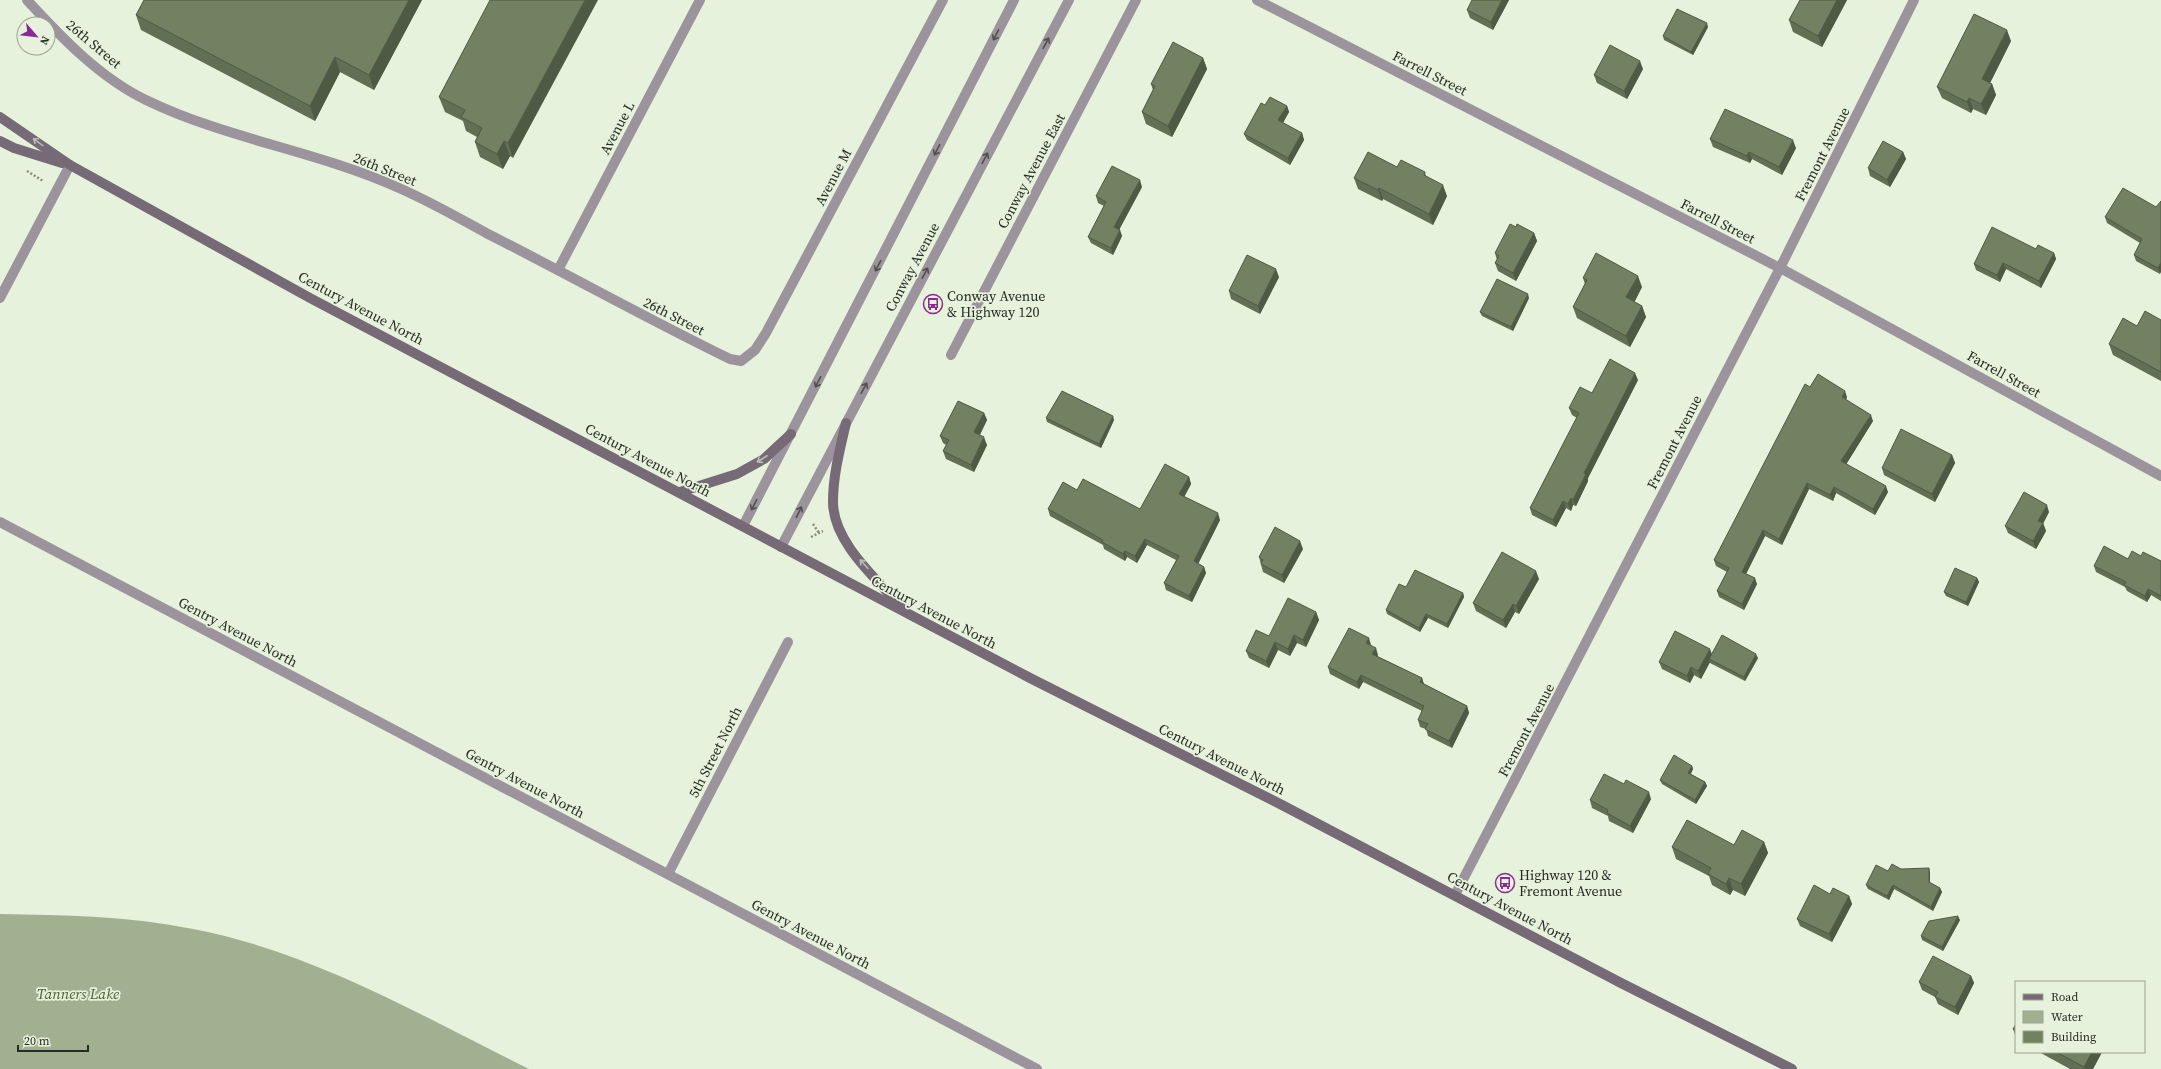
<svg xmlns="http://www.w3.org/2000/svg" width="2161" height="1069" viewBox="0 0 2161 1069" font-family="'Source Serif 4',serif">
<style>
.water{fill:#a0b090}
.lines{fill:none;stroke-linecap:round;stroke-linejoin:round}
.path{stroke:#848c7d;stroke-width:2.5;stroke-dasharray:2 2;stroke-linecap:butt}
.minor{stroke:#9c949c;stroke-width:10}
.tertiary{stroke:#9c949c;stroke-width:10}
.secondary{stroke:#756a76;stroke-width:10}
.wall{fill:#616f54}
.shaded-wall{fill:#4f5a45}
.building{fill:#718162;stroke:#4f5a45}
.oneway{stroke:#50504d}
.oneway2{stroke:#b9bcb3}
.labels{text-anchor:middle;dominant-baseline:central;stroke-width:3.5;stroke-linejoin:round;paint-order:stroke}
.street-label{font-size:14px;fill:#272b23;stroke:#e6f2db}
.poi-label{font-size:14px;fill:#272b23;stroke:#e6f2db;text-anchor:start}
.water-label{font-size:15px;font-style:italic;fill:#49602f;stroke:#e6f2db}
</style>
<rect width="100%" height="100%" fill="#e6f2db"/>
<path class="water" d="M0,914C64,915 129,916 193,929C313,952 420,1015 529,1069H0Z"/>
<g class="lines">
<g class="path">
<path d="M27,171L43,181"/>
<path d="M813,524L819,533"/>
<path d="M811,537L823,531"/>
</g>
<g class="minor">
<path d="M27,0C61,37 100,78 146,100C226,139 318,151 399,188C429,201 459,218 488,234C569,275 648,319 730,359L741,361L755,350L766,333L943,0"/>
<path d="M1257,0L1780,268L2161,476"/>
<path d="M558,270L700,0"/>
<path d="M0,298L70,165"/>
<path d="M951,355L1136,0"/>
<path d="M0,522L1037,1069"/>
<path d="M668,874L788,642"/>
<path d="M1455,895L1780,268L1914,0"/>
</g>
<g class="tertiary">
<path d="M743,526L1014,0"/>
<path d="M781,547L1069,0"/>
</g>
<g class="secondary">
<path d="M0,117L70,165L310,298L1030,678L1282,805L1621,983L1792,1069"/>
<path d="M0,141L14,148L62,163"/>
<path d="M846,423C840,449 833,475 833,502C833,543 878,580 904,610"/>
<path d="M680,492L737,474L764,459L791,434"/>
</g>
</g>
<g class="wall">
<path d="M144,0H422L374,90L340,72L315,121L141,30L136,15Z"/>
<path d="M491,0L513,158L510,156L503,169L480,157L475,142L477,137L466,131L463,121L445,112L439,97Z"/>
<path d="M1509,0L1493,30L1470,18L1467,10Z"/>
<path d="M1800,0H1847L1822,47L1793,32L1789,20Z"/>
<path d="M1708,27L1693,55L1664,40L1663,36Z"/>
<path d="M2011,41L1990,83L1992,84L1996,95L1986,115L1973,109L1971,113L1942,98L1937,87Z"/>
<path d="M1203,58L1207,69L1172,137L1146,124L1142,112L1153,90L1151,84Z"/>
<path d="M1643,69L1627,99L1597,83L1594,75Z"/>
<path d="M1265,105L1287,106L1289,112L1283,123L1302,133L1304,140L1290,165L1247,140L1244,134Z"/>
<path d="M1710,139L1796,148L1782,175L1752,159L1750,163L1713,147Z"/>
<path d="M1903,152L1906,159L1890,187L1870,176L1868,168Z"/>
<path d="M1397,167L1425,172L1426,176L1447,196L1433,225L1383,199L1382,201L1358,189L1354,178Z"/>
<path d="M1142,187L1119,229L1122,236L1113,255L1091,243L1088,237L1104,206L1098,203L1096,196Z"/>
<path d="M2156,207L2160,274L2136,261L2134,255L2140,243L2107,223L2105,217Z"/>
<path d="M1534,233L1537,241L1516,281L1498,271L1495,263L1497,260L1495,253Z"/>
<path d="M2036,249L2054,253L2056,259L2041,288L2006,269L2000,282L1976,270L1974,264Z"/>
<path d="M1279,277L1260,314L1231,299L1229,291Z"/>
<path d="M1583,278L1642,287L1634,302L1642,306L1646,317L1630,347L1577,318L1573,307L1585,284Z"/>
<path d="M1529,298L1513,331L1482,316L1480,312Z"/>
<path d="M2161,320V381L2113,355L2109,344L2137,326Z"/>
<path d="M1638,380L1588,478V481L1576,506L1573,505L1571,511L1566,508L1556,527L1532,515L1530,508L1577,418L1572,415L1569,408L1592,393Z"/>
<path d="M1810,387L1847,397L1846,400L1873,421L1846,464L1888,492L1875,515L1836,493L1833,501L1809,489L1782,545L1765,536L1746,574L1757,584L1744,610L1719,597L1717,591L1727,572L1716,566L1714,560Z"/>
<path d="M984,413L987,420L980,435L987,445L974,472L946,459L943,451L946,445L943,443L940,436Z"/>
<path d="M1046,418L1114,420L1101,448L1047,422Z"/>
<path d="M1952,455L1955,463L1935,502L1884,475L1882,468Z"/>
<path d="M1189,477L1191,484L1184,497L1220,520L1198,564L1204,567L1206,573L1192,602L1166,590L1164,583L1176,560L1147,545L1137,563L1127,557L1125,561L1104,549L1103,545L1050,516L1048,509H1140Z"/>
<path d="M2049,512L2043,523L2046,531L2036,549L2008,533L2005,526Z"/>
<path d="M1303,549L1284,583L1263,572L1259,557Z"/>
<path d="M2141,556L2161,561V601L2151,595L2147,602L2127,591L2125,587L2096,572L2094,566Z"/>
<path d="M1977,578L1979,582L1968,606L1946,596L1944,592Z"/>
<path d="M1539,579L1519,614L1515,612L1506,628L1476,611L1473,603Z"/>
<path d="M1406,587L1463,593L1464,597L1448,628L1428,618L1420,632L1387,614L1386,610Z"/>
<path d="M1316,612L1319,620L1306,647L1297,643L1290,656L1278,650L1269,668L1249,658L1246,651L1269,636Z"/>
<path d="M1371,645V646L1378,655L1377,656L1422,678L1424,684L1467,706L1469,713L1452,748L1428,736L1426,729L1420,727L1418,720L1422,711L1363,682L1359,689L1330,674L1328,667Z"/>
<path d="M1711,654L1758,658L1745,681L1710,663V662L1701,679L1694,675L1690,683L1662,669L1659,662Z"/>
<path d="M1692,766L1693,769L1691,774L1705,782L1707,786L1696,804L1662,784L1660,780Z"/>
<path d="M1651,799L1633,833L1609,821L1608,816L1592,808L1590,800Z"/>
<path d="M1764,842L1768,853L1745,896L1733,890L1730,895L1712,885L1709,876L1676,859L1672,847L1734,845Z"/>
<path d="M1901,869L1930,872V883L1940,888L1942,892L1933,911L1894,889L1889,900L1868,889L1866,885L1888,871Z"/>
<path d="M1830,894L1849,896L1852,904L1832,942L1800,926L1797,919Z"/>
<path d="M1960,920L1943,951L1922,940L1921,936Z"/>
<path d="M1971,976L1974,983L1958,1015L1938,1004L1935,997L1922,990L1919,982Z"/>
<path d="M2016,1024V1037L2013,1029Z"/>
<path d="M2039,1052H2102L2093,1069H2070Z"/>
</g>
<g class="shaded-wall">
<path d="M409,0H422L374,90L369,75Z"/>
<path d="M585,0H598L513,158L508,143Z"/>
<path d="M1502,0H1509L1493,30L1491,22Z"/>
<path d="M1837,0H1847L1822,47L1818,36Z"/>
<path d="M1707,23L1708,27L1693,55L1691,52Z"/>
<path d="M2007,30L2011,41L1986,91L1982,79Z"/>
<path d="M335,57L340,72L315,121L310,106Z"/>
<path d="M1203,58L1207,69L1172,137L1168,126Z"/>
<path d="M1640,61L1643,69L1627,99L1624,91Z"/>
<path d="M1992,84L1996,95L1986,115L1981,104Z"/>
<path d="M1969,98L1973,109L1971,113L1967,102Z"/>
<path d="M1287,106L1289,112L1281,126L1278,120Z"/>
<path d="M1302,133L1304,140L1290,165L1288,158Z"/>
<path d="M1793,140L1796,148L1782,175L1779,167Z"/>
<path d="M504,141L510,156L503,169L497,154Z"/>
<path d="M1749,152L1752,159L1750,163L1747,156Z"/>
<path d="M1903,152L1906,159L1890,187L1887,180Z"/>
<path d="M1140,180L1142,187L1117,234L1114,227Z"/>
<path d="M1443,185L1447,196L1433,225L1429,214Z"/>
<path d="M1379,188L1383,199L1382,201L1378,190Z"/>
<path d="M1120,230L1122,236L1113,255L1111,248Z"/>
<path d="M1534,233L1537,241L1516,281L1513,273Z"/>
<path d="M2054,253L2056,259L2041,288L2039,281Z"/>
<path d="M2161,262V272L2160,274L2158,268Z"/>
<path d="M2003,263L2006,269L2000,282L1997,275Z"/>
<path d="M1276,269L1279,277L1260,314L1258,306Z"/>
<path d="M1638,276L1642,287L1631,309L1626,297Z"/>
<path d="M1528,294L1529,298L1513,331L1511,327Z"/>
<path d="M1642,306L1646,317L1630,347L1626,336Z"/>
<path d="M1635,373L1638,380L1588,478V481L1576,506L1573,500L1584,473Z"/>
<path d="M1845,391L1847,397L1844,403L1842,397Z"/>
<path d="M984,413L987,420L977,440L974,432Z"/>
<path d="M1871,415L1873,421L1844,468L1841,461Z"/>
<path d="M1113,416L1114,420L1101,448L1099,444Z"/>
<path d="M984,437L987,445L974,472L971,465Z"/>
<path d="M1952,455L1955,463L1935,502L1932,494Z"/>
<path d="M1189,477L1191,484L1182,501L1179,494Z"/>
<path d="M1807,483L1809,489L1782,545L1779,539Z"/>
<path d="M1886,486L1888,492L1875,515L1873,509Z"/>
<path d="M1834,487L1836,493L1833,501L1830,495Z"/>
<path d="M1571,498L1573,505L1571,511L1568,504Z"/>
<path d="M1563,501L1566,508L1556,527L1553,520Z"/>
<path d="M2047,505L2049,512L2041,528L2038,521Z"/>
<path d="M1218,513L1220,520L1196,568L1194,561Z"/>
<path d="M2043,523L2046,531L2036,549L2033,541Z"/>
<path d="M1763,530L1765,536L1744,578L1742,572Z"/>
<path d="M1145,539L1147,545L1137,563L1135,556Z"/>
<path d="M1300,541L1303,549L1284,583L1282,575Z"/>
<path d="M1125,551L1127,557L1125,561L1123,554Z"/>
<path d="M1204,567L1206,573L1192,602L1189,596Z"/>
<path d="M1536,571L1539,579L1519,614L1516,606Z"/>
<path d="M1755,578L1757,584L1744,610L1742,604Z"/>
<path d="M1977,578L1979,582L1968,606L1966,602Z"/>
<path d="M2148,589L2151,595L2147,602L2145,596Z"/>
<path d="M1463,593L1464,597L1448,628L1447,624Z"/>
<path d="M1513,604L1515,612L1506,628L1503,620Z"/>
<path d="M1316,612L1319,620L1306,647L1303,640Z"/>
<path d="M1426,614L1428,618L1420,632L1419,628Z"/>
<path d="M1294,635L1297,643L1290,656L1288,649Z"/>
<path d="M1369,638L1371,645L1369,650L1366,643Z"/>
<path d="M1275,642L1278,650L1269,668L1266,661Z"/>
<path d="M1376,648L1378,655L1375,661L1372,654Z"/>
<path d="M1710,649L1713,657L1709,659L1710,662L1701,679L1698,671Z"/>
<path d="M1756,654L1758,658L1745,681L1744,677Z"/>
<path d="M1691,667L1694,675L1690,683L1687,676Z"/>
<path d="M1361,675L1363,682L1359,689L1357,682Z"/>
<path d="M1422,678L1424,685L1420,682Z"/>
<path d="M1467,706L1469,713L1452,748L1449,741Z"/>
<path d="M1692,766L1693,769L1689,776L1688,773Z"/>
<path d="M1705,782L1707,786L1696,804L1695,800Z"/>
<path d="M1649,792L1651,799L1633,833L1630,826Z"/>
<path d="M1764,842L1768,853L1745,896L1741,884Z"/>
<path d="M1929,868L1930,872V886L1929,882Z"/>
<path d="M1729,878L1733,890L1730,895L1726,884Z"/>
<path d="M1893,885L1894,889L1889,900L1887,896Z"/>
<path d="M1940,888L1942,892L1933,911L1931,907Z"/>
<path d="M1849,896L1852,904L1832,942L1829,934Z"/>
<path d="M1958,916L1960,920L1943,951L1942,947Z"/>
<path d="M1971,976L1974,983L1958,1015L1955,1007Z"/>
<path d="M2092,1052H2102L2093,1069H2085L2084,1067Z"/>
</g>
<g class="building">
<path d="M144,0H409L369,75L335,57L310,106L136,15Z"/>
<path d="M490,0H585L508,143L504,141L497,154L475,142L482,128L461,117L465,110L439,97Z"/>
<path d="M1472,0H1502L1491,22L1467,10Z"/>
<path d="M1800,0H1837L1818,36L1789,20Z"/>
<path d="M1677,9L1707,23L1691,52L1663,36Z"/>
<path d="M1974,14L2007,30L1982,79L1992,84L1981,104L1969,98L1967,102L1937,87Z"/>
<path d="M1173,42L1203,58L1168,126L1142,112L1155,86L1151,84Z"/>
<path d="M1610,45L1640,61L1624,91L1594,75Z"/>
<path d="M1270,97L1287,106L1278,120L1302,133L1288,158L1244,134L1261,103L1265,105Z"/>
<path d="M1725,109L1793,140L1779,167L1749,152L1747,156L1710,139Z"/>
<path d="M1883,141L1903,152L1887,180L1868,168Z"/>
<path d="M1368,152L1397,167L1401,160L1425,172L1424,175L1443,185L1429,214L1379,188L1378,190L1354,178Z"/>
<path d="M1112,166L1140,180L1114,227L1120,230L1111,248L1088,237L1106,202L1096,196Z"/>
<path d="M2123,188L2156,207L2161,201V262L2158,268L2134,255L2142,239L2105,217Z"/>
<path d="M1510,224L1516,227L1517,224L1534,233L1513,273L1495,263L1499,256L1495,253Z"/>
<path d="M1992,227L2036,249L2038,245L2054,253L2039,281L2003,263L1997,275L1974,264Z"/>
<path d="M1596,253L1638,276L1626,297L1642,306L1626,336L1573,307L1587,280L1583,278Z"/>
<path d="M1247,255L1276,269L1258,306L1229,291Z"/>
<path d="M1497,279L1528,294L1511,327L1480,312Z"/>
<path d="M2145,311L2161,320V372L2109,344L2123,318L2137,326Z"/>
<path d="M1610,359L1635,373L1584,473L1586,474L1573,500L1571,498L1568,504L1563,501L1553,520L1530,508L1579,413L1569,408L1580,387L1592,393Z"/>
<path d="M1818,374L1845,391L1842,397L1871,415L1841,461L1886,486L1873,509L1834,487L1830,495L1807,483L1779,539L1763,530L1742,572L1755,578L1742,604L1717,591L1729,568L1714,560L1805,384L1810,387Z"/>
<path d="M1062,391L1113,416L1099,444L1046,418Z"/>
<path d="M958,401L984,413L974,432L984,437L971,465L943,451L949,440L940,436Z"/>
<path d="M1901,429L1952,455L1932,494L1882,468Z"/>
<path d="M1165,464L1189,477L1179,494L1218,513L1194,561L1204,567L1189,596L1164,583L1179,556L1145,539L1135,556L1125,551L1123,554L1102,542L1103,540L1048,509L1063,482L1077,490L1083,479L1140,509Z"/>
<path d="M2024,492L2047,505L2038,521L2043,523L2033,541L2005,526Z"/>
<path d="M1275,527L1300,541L1282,575L1261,564L1263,560L1259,557Z"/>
<path d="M2104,546L2128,559L2132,551L2141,556L2143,552L2161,561V596L2148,589L2145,596L2124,585L2126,582L2094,566Z"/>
<path d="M1502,552L1536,571L1516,606L1513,604L1503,620L1473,603Z"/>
<path d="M1955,568L1977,578L1966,602L1944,592Z"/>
<path d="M1415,570L1463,593L1447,624L1426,614L1419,628L1386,610L1399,584L1406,587Z"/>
<path d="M1288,598L1316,612L1303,640L1294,635L1288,649L1275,642L1266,661L1246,651L1256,630L1269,636Z"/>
<path d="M1349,628L1369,638L1366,643L1376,648L1372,654L1422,678L1420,682L1467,706L1449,741L1425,729L1428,724L1418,720L1424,706L1361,675L1357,682L1328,667Z"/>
<path d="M1675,631L1710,649L1698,671L1691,667L1687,676L1659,662Z"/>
<path d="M1722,635L1756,654L1744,677L1709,659Z"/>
<path d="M1674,755L1692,766L1688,773L1705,782L1695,800L1660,780Z"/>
<path d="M1604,774L1624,784L1626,780L1649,792L1630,826L1607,813L1608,810L1590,800Z"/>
<path d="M1687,820L1734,845L1742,830L1764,842L1741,884L1729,878L1726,884L1708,874L1711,868L1672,847Z"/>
<path d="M1892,864L1901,869L1929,868V882L1940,888L1931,907L1893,885L1887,896L1866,885L1876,865L1888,871Z"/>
<path d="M1814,885L1830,894L1833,888L1849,896L1829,934L1797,919Z"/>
<path d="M1958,916L1942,947L1921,936L1929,921Z"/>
<path d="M1933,956L1971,976L1955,1007L1935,997L1938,992L1919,982Z"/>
<path d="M2016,1024V1031L2013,1029Z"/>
<path d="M2056,1052H2092L2084,1067Z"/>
</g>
<defs><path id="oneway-shaft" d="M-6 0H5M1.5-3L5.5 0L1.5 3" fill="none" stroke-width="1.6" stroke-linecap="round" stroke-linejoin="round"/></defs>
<g class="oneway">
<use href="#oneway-shaft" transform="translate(996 35) rotate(117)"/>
<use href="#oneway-shaft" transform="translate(1046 43) rotate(-62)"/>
<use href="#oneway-shaft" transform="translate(937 150) rotate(117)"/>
<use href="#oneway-shaft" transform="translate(985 158) rotate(-62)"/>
<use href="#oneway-shaft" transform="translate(878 266) rotate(117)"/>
<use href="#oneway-shaft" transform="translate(925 273) rotate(-62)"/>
<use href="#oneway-shaft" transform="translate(818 382) rotate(117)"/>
<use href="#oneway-shaft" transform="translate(864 388) rotate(-62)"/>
<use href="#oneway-shaft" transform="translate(754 505) rotate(117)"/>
<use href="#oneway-shaft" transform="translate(799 512) rotate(-64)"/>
</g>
<g class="oneway2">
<use href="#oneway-shaft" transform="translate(38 142) rotate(-144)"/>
<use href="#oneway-shaft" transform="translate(762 459) rotate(147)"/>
<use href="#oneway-shaft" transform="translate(864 564) rotate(-132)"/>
</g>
<defs>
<g id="bus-ring" transform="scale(1)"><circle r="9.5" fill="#e6f2db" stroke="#8a2b95" stroke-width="1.5"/><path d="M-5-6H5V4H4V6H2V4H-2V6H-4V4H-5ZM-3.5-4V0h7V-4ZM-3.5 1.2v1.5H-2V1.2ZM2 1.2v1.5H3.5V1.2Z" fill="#8a2b95"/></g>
</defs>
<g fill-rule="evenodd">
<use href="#bus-ring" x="933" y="304"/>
<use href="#bus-ring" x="1505" y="883"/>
</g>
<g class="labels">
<g class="street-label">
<text transform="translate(94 44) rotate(40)">26th Street</text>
<text transform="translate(1430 73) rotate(27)">Farrell Street</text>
<text transform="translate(617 128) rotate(-62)">Avenue L</text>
<text transform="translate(1822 154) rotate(-63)">Fremont Avenue</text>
<text transform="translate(385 169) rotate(22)">26th Street</text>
<text transform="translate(1031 171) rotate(-62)">Conway Avenue East</text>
<text transform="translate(833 177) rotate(-62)">Avenue M</text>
<text transform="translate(1718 221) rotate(27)">Farrell Street</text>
<text transform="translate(912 267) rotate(-62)">Conway Avenue</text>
<text transform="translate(361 308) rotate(28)">Century Avenue North</text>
<text transform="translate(674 316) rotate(27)">26th Street</text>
<text transform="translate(2004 374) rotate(29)">Farrell Street</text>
<text transform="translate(1674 442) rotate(-63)">Fremont Avenue</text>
<text transform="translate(648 460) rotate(28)">Century Avenue North</text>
<text transform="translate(934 612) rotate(28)">Century Avenue North</text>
<text transform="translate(238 632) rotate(28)">Gentry Avenue North</text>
<text transform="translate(1526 730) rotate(-62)">Fremont Avenue</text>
<text transform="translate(715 752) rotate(-63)">5th Street North</text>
<text transform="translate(1222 759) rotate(27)">Century Avenue North</text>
<text transform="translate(525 783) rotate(28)">Gentry Avenue North</text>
<text transform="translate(1510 908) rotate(28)">Century Avenue North</text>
<text transform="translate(811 934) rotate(28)">Gentry Avenue North</text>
</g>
<g class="poi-label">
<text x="947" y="296">Conway Avenue<tspan x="947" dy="16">&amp; Highway 120</tspan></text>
<text x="1519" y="875">Highway 120 &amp;<tspan x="1519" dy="16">Fremont Avenue</tspan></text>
</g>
<g class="water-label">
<text x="78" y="993">Tanners Lake</text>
</g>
</g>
<rect x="2015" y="981" width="130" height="72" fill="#e6f2db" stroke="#9aa291"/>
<rect x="2023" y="994" width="20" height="6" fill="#756a76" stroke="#9aa291"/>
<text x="2051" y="1001" font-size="12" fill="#272b23">Road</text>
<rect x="2023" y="1011" width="20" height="12" fill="#a0b090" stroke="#9aa291"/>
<text x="2051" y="1021" font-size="12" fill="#272b23">Water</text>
<rect x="2023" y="1031" width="20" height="12" fill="#718162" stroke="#9aa291"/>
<text x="2051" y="1041" font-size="12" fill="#272b23">Building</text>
<g transform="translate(36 36) rotate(118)"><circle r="19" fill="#e6f2db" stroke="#9aa291"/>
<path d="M0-3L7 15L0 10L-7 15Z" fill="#8a2b95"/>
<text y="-6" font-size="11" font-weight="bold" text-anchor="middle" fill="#272b23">N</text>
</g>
<path d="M18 1045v6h70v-6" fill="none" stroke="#272b23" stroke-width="2"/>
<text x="24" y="1045" font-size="12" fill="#272b23" stroke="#e6f2db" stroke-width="3" paint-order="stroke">20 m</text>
</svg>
